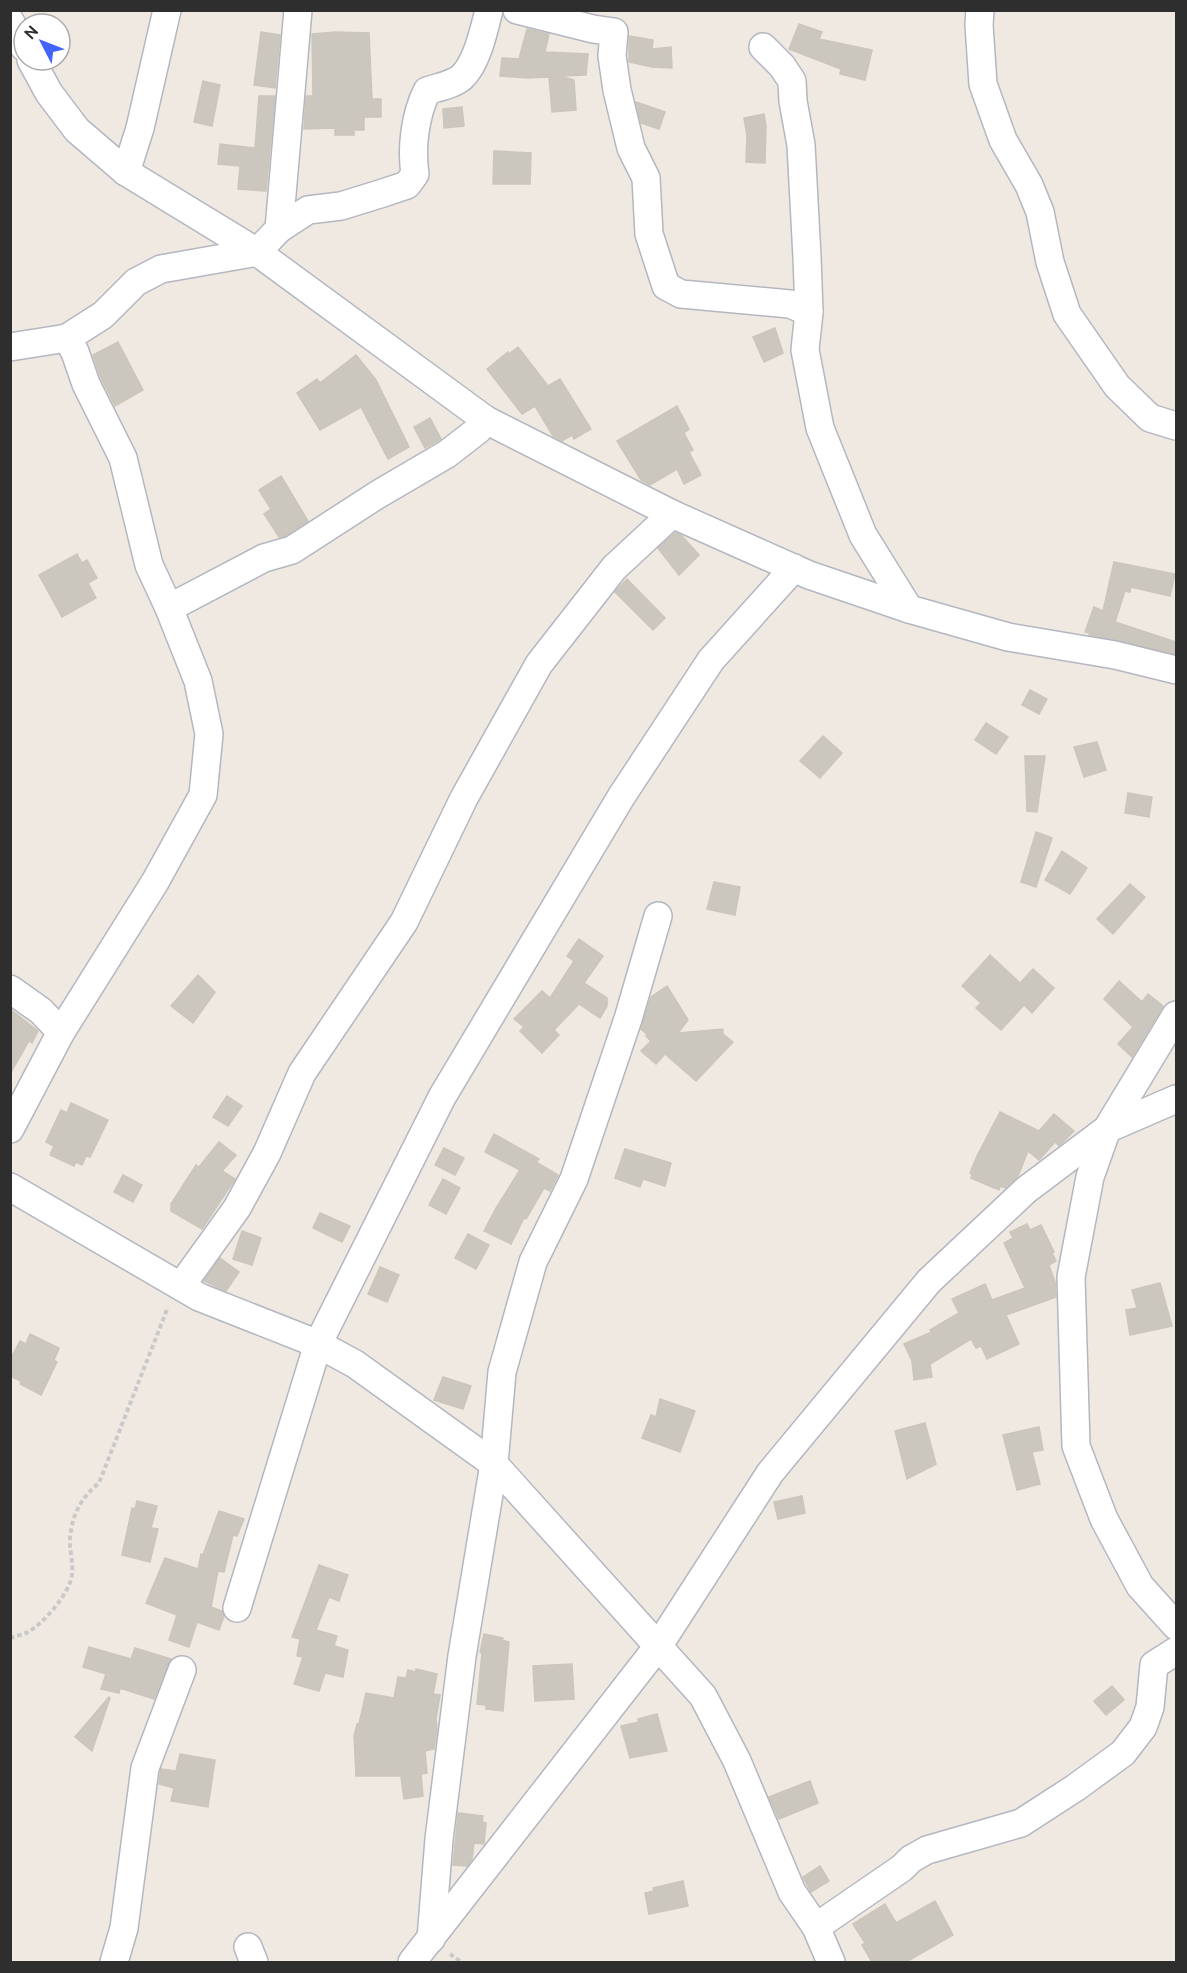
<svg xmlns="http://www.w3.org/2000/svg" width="1187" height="1973" viewBox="0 0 1187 1973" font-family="Ubuntu,sans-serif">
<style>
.building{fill:#cbc7bf;stroke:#cbc5ba;stroke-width:1.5}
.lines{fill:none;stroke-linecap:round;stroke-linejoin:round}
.minor-casing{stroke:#b4b7c1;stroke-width:30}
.path{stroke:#c9c9c9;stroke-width:4;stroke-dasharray:4.5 3;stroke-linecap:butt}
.minor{stroke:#fff;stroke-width:27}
</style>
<rect width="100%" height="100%" fill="#efe9e1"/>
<g class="building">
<path d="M799,24L822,32L819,39L872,50L865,80L840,74L841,69L789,49Z"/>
<path d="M527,29L549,34L545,52L588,54L586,75L561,76L574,80L576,110L552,112L549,77L527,78L500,76L502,58L519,59Z"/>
<path d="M261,32L280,35L275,88L254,85Z"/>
<path d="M336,32L369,33L372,99H381V117H364V130H354V135H335V128L304,129L306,96H313L312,34Z"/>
<path d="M629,36L653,40L652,49L671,47L672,68L652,67L629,62Z"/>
<path d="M203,81L220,85L212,126L194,122Z"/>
<path d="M259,96H275L266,191L238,189L240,166L218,164L220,144L255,148Z"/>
<path d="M636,102L665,112L659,129L641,123Z"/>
<path d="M462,107L464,126L444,128L443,109Z"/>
<path d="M764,114L766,126L765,163L746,162L747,136L744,118Z"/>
<path d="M494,151L531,153L530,184H493Z"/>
<path d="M775,328L783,353L764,362L753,337Z"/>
<path d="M118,342L143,390L115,406L101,378L93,355Z"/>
<path d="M518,347L548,386L560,379L591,429L574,439L572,435L562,441L553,436L535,406L522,414L487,369L508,352L509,354Z"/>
<path d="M356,355L376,380L409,447L388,459L361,407L320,430L297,393L317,379L320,383Z"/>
<path d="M677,406L689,429L684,433L693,450L689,452L701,475L684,484L677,469L650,485L641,480L617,441Z"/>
<path d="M430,418L441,439L425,448L414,427Z"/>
<path d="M281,476L308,521L285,536L279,537L264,514L271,509L259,490Z"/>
<path d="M675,533L681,535L699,555L679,575L658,548Z"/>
<path d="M77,554L82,563L87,560L97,578L88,583L96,598L62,617L39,575Z"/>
<path d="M1114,562L1175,574L1170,596L1131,587L1130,592L1125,591L1115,622L1176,642V654L1089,635L1090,633L1085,632L1094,607L1103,611Z"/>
<path d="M627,579L665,618L653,630L615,592Z"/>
<path d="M1030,690L1047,699L1039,714L1022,705Z"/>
<path d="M986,723L1008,737L996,754L975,740Z"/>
<path d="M823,736L842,753L820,778L800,761Z"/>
<path d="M1097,742L1106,770L1084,777L1074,747Z"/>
<path d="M1025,756H1045L1037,812L1027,811Z"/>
<path d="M1128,793L1152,797L1149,817L1125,813Z"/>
<path d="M1036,832L1052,838L1036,887L1021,882Z"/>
<path d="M1062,851L1087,868L1070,894L1045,880Z"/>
<path d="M714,882L740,887L735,915L707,909Z"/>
<path d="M1130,884L1145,897L1113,934L1097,919Z"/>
<path d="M579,939L603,956L584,983L607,998V1006L600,1018L579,1004L554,1030L559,1035L542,1053L520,1031L524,1027L514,1019L542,991L550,998L574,961L567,956Z"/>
<path d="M990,955L1020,983L1033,969L1054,988L1032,1013L1024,1005L1001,1030L976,1008L981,1003L962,986Z"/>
<path d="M198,975L215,992L193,1023L171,1006Z"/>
<path d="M1119,981L1142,1002L1148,994L1163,1006L1132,1057L1118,1044L1133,1027L1104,999Z"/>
<path d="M667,986L688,1020L678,1033L723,1029V1034L733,1042L696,1081L665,1054L656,1064L641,1051L651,1041L646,1036H649L641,1029L651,997Z"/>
<path d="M10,1009L38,1031L32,1043L29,1041L10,1074Z"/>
<path d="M227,1096L242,1106L228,1126L213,1117Z"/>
<path d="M71,1103L108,1120L90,1157L86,1156L82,1165L76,1162L74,1166L50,1155L54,1146L46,1142L61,1110L67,1113Z"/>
<path d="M1000,1112L1039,1131L1054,1114L1074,1131L1059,1146L1055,1142L1039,1160L1028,1151L1018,1176L1005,1188L1000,1186L999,1190L971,1178L972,1174L970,1173L977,1156Z"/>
<path d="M494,1134L539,1159L536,1162L558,1175L550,1191L544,1188L526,1219L524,1218L511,1244L484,1231L496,1208L520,1170L485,1152Z"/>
<path d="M219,1142L236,1155L222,1171L235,1179L202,1229L171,1211V1204L196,1165L199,1167Z"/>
<path d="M444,1148L464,1158L455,1175L435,1165Z"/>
<path d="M625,1149L671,1163L665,1186L643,1179L640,1187L615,1178Z"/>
<path d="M123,1175L142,1185L133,1202L114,1192Z"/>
<path d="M443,1179L460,1188L446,1214L429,1205Z"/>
<path d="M320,1213L350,1226L342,1242L313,1228Z"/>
<path d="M1027,1224L1030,1230L1041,1225L1054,1252L1052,1253L1056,1261L1049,1265L1055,1282L1056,1297L1006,1315L1019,1344L987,1359L981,1346L976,1348L971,1339L930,1364L932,1377L914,1380L912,1361L904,1344L932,1332L930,1330L959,1313L952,1299L985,1284L992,1300L1025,1288L1004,1243L1013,1238L1010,1232Z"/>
<path d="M242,1231L261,1238L252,1265L233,1259Z"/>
<path d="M468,1234L489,1245L476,1269L455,1258Z"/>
<path d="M220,1258L239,1272L226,1291L204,1281Z"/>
<path d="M380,1267L399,1275L387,1302L368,1294Z"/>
<path d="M1160,1283L1172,1326L1130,1335L1126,1310L1137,1308L1132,1290Z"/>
<path d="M30,1334L59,1348L54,1360L57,1362L41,1395L20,1384L21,1381L10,1376V1360L20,1341L26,1344Z"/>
<path d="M443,1377L471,1386L463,1409L434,1400Z"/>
<path d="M660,1399L695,1411L680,1452L642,1438L651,1415L656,1417Z"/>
<path d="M925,1423L936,1464L907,1479L895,1431Z"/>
<path d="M1039,1427L1043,1450L1032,1452L1040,1484L1017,1490L1003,1435Z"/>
<path d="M802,1496L805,1513L778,1519L774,1502Z"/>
<path d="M137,1501L157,1506L151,1528L158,1529L150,1562L122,1555L132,1508L135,1509Z"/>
<path d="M219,1511L244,1519L237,1536L233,1535L224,1572L218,1571L211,1607L222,1611L224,1616L219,1630L197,1622L189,1647L169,1640L177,1615L146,1603L165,1558L198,1569L201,1554L203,1555Z"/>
<path d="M319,1565L348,1575L339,1601L329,1597L316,1630L337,1636L334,1646L348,1650L343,1677L325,1673L319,1691L294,1684L303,1657L297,1656L300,1639L292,1637Z"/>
<path d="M484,1634L503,1638L502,1640L509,1642L503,1711L486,1709V1705L477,1704L482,1653L480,1652Z"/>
<path d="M89,1647L131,1659L135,1648L171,1659L154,1699L120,1688L119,1693L101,1689L106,1674L83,1667Z"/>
<path d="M572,1664L574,1699L535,1701L533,1666Z"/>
<path d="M416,1669L437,1674L433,1694L440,1695L436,1719L437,1729L434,1749L425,1751L427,1773L421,1774L423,1796L404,1799L401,1776H356L354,1736L357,1724H359L366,1693L394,1698L398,1677L406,1678L408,1670L416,1672Z"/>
<path d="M1112,1686L1124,1700L1106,1715L1094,1701Z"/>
<path d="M109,1697L110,1698L92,1751L75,1737Z"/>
<path d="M657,1714L667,1751L630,1758L621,1726L639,1722L638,1719Z"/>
<path d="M180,1754L215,1760L208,1807L171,1801L174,1788L159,1784L161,1769L176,1771Z"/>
<path d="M810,1781L818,1803L779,1819L769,1797Z"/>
<path d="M458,1813L483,1816L482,1822L486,1823L484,1844L474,1843L472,1859L467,1866L453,1865Z"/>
<path d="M820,1866L829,1881L811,1892L803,1877Z"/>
<path d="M683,1881L688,1906L649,1914L645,1893L654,1891L653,1888Z"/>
<path d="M935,1901L953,1935L906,1962H872L862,1945L865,1943L853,1924L885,1904L896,1923Z"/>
</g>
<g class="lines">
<g class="minor-casing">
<g id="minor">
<path d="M517,10L593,29L614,32L612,56L617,90L631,148L646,178L649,234L666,286L681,294L790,304L809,312"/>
<path d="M980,10L979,25L983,84L1003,140L1029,185L1040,212L1050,262L1067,314L1117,386L1150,418L1176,426"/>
<path d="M10,21L24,47"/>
<path d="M763,47L782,66L792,81L793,101L801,145L807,257L809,312L805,350L820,428L863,535L909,609"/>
<path d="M31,60L49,93L77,130L126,172L257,252L486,420L672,514L809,575L909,609L1008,637L1115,655L1176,670"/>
<path d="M126,172L140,128L167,10"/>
<path d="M279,229L298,10"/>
<path d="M67,338L103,315L136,282L161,269L257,252L279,229L308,210L341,206L383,193L407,185L415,174C411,148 415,115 427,91C438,87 453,85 462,77C477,63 484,30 489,10"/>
<path d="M10,347L67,338L75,352L86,384L123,458L149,565L169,608L198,681L209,734L203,795L155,882L61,1032L10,1129"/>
<path d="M169,608L264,558L292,550L377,495L447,454L478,430L486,420"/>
<path d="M10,989L41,1011L61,1032"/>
<path d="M1176,1015L1107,1129L1090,1177L1071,1277L1076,1446L1104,1519L1140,1586L1176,1626"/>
<path d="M10,1187L199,1297L318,1344L355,1364L494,1464L703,1696L737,1761L792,1892L816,1927L831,1962"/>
<path d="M181,1286L237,1208L267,1153L302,1073L404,922L464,798L539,664L614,568L672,514"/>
<path d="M237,1608L318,1344L442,1097L621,797L711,660L794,568"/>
<path d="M816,1927L902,1868L911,1859L927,1850L1021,1823L1075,1788L1123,1753L1143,1727L1150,1707L1154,1665L1176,1651"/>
<path d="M431,1939L439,1839L462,1656L494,1464L502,1372L533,1262L574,1179L628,1019L658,916"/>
<path d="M248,1947L254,1962"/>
<path d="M114,1962L124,1928L145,1768L182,1670"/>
<path d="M412,1962L659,1645L770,1473L929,1281L1026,1190L1107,1129L1176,1099"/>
</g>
</g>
<g class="path">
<path d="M10,1638C16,1636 23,1635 28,1632C45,1622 69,1594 72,1575C73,1566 71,1555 70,1547C69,1521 79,1499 99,1483L168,1307"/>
<path d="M450,1954L461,1962"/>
</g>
<use href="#minor" class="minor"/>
</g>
<rect width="1187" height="1973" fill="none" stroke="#2e2e2e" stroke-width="24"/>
<g transform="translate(42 42) rotate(312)"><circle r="28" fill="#ffffff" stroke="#ababab" stroke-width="1.5"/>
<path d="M0-4.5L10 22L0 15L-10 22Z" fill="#4264fb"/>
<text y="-9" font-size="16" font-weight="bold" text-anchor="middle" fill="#2e2e2e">N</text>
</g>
</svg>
